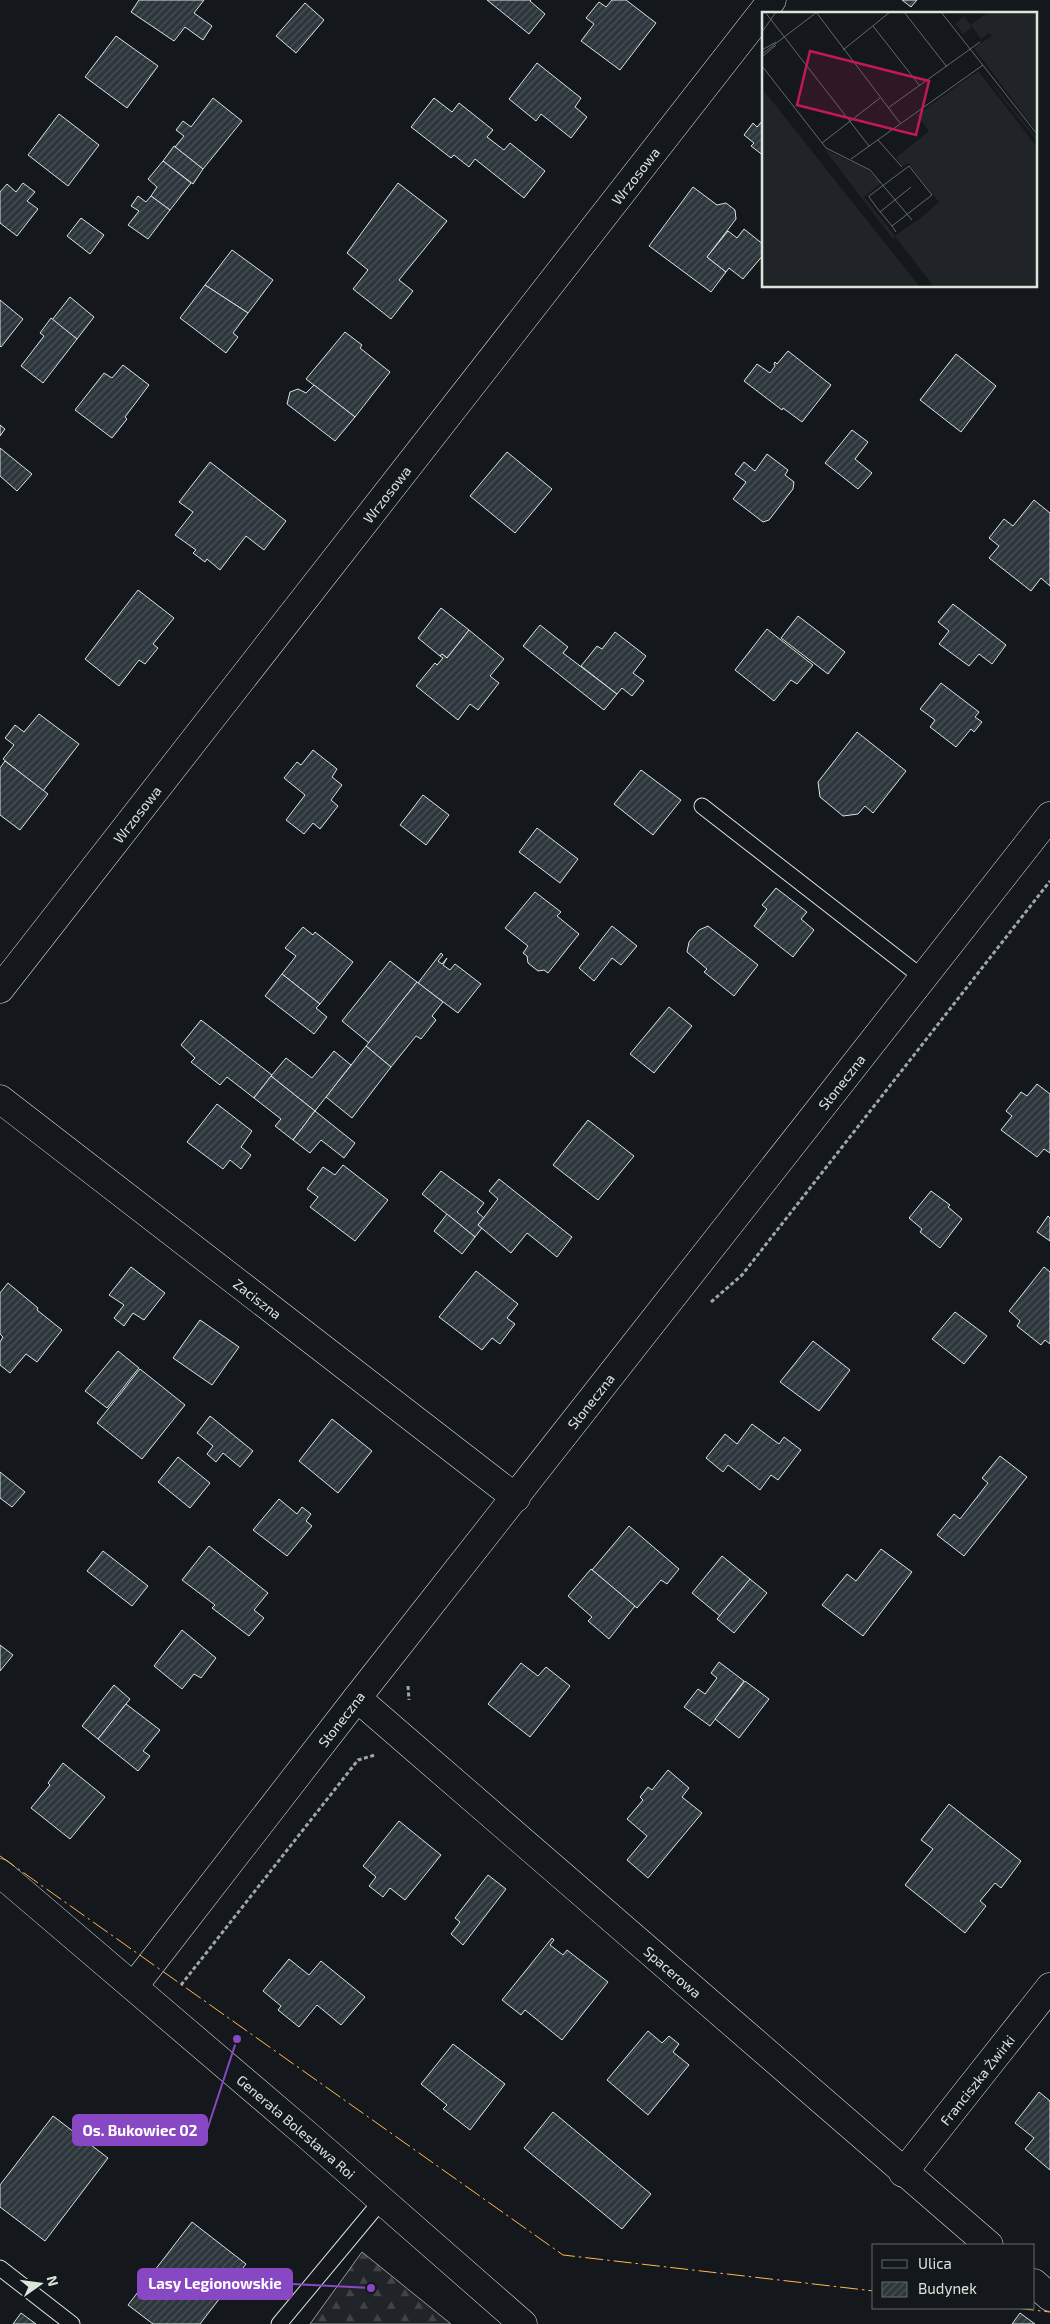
<svg xmlns="http://www.w3.org/2000/svg" width="1050" height="2324" viewBox="0 0 1050 2324" font-family="'Exo 2',sans-serif">
<style>
.forest{fill:url(#forest-firs);stroke:#939e99}
.building{fill:url(#building-hatch);stroke:#d8e6dc}
.lines{fill:none;stroke-linecap:round;stroke-linejoin:round}
.service-casing{stroke:#d8e6dc;stroke-width:17}
.minor-casing{stroke:#d8e6dc;stroke-width:29}
.path{stroke:#9da8a2;stroke-width:3;stroke-dasharray:4 2.5;stroke-linecap:butt}
.service{stroke:#14181c;stroke-width:15}
.minor{stroke:#14181c;stroke-width:28}
.power{stroke:#ffb74d;stroke-width:1;stroke-dasharray:18 4 2.5 4;stroke-linecap:butt}
.labels{text-anchor:middle;dominant-baseline:central;stroke-width:4;stroke-linejoin:round;paint-order:stroke}
.street-label{font-size:14px;fill:#d8e6dc;stroke:#14181c}
.inset-road{fill:none;stroke:#626a69;stroke-width:1}
.view{fill:#c2185b;fill-opacity:0.15;stroke:#c2185b;stroke-width:2.5}
.inset-edge{fill:none;stroke:#d8e6dc;stroke-width:2.5}
.leader{fill:none;stroke:#8948c3;stroke-width:2}
.callout-dot{fill:#8948c3;stroke:#14181c;stroke-width:2}
.callout{fill:#8948c3;stroke:#8948c3;stroke-width:2}
.callout-label{font-size:15px;text-anchor:middle;font-weight:bold;fill:#fff}
</style>
<defs>
<pattern id="forest-firs" width="22" height="20" patternUnits="userSpaceOnUse" patternTransform="scale(1.25)"><rect width="22" height="20" fill="#202428"/><path d="M5 1l3.5 6h-7zM16 11l3.5 6h-7z" fill="#404447"/></pattern>
<pattern id="building-hatch" width="6" height="6" patternUnits="userSpaceOnUse" patternTransform="scale(1.25)"><rect width="6" height="6" fill="#2c363c"/><path d="M-1 1l2-2M0 6l6-6M5 7l2-2" fill="none" stroke="#4a5358"/></pattern>
</defs>
<rect width="100%" height="100%" fill="#14181c"/>
<path class="forest" d="M362,2252L451,2324H310Z"/>
<g class="building">
<path d="M139,0H204L194,13L212,26L203,40L185,27L174,41L131,12Z"/>
<path d="M487,0H531L530,1L545,14L529,34Z"/>
<path d="M612,0H626L656,23L620,70L581,41L594,24L586,18L599,2L606,7Z"/>
<path d="M902,0H917L911,7Z"/>
<path d="M305,3L324,20L296,53L276,36Z"/>
<path d="M116,36L158,66L127,108L85,77Z"/>
<path d="M537,63L581,98L575,107L587,117L571,138L541,114L536,121L509,99Z"/>
<path d="M213,98L242,121L203,169L175,147L184,136L176,130L183,121L191,127Z"/>
<path d="M434,98L452,112L459,103L493,130L487,137L504,150L510,143L545,171L524,198L475,159L469,167L454,155L451,158L411,127Z"/>
<path d="M59,114L99,145L68,186L28,155Z"/>
<path d="M764,119V156L751,146L754,143L744,135L753,123L757,127Z"/>
<path d="M174,146L203,169L193,184L163,161Z"/>
<path d="M163,161L191,183L170,210L151,196L157,187L148,179Z"/>
<path d="M23,183L35,192L27,201L38,209L17,236L0,223V192L7,184L16,192Z"/>
<path d="M398,183L447,221L399,280L413,291L391,319L353,289L368,270L347,253Z"/>
<path d="M693,187L717,205L726,203L735,210L736,219L707,257L726,272L711,292L649,246Z"/>
<path d="M138,196L146,202L151,196L170,210L148,239L128,225L139,211L131,206Z"/>
<path d="M81,218L104,235L90,254L67,236Z"/>
<path d="M744,229L764,245V254L743,279L729,268L726,272L707,257L728,231L737,238Z"/>
<path d="M232,250L273,280L248,313L205,285Z"/>
<path d="M205,285L248,313L233,333L238,337L226,353L180,318Z"/>
<path d="M70,297L94,317L77,339L52,320Z"/>
<path d="M0,300L23,319L1,347L0,346Z"/>
<path d="M51,318L77,339L43,383L21,366L44,336L40,333Z"/>
<path d="M345,332L362,345L360,348L390,372L355,417L306,379Z"/>
<path d="M788,351L831,385L802,422L783,408L782,410L744,381L757,364L770,373L775,366L774,364L775,362L777,364Z"/>
<path d="M956,354L996,386L961,432L920,400Z"/>
<path d="M123,365L149,385L125,417L127,419L112,438L75,410L104,373L112,378Z"/>
<path d="M314,385L355,417L335,441L287,404L290,392L298,389L306,393Z"/>
<path d="M0,425L5,429L0,436Z"/>
<path d="M852,430L868,442L855,459L872,473L858,489L825,463Z"/>
<path d="M0,448L32,474L17,491L0,476Z"/>
<path d="M507,452L552,489L515,533L470,496Z"/>
<path d="M767,454L788,470L785,475L794,482L793,489L769,520L763,522L733,499L746,482L735,474L744,462L755,471Z"/>
<path d="M210,462L286,521L264,550L246,536L220,570L207,559L205,562L193,553L196,550L175,535L193,512L179,502Z"/>
<path d="M1034,500L1050,513V586L1041,578L1031,591L989,558L999,546L989,538L1004,519L1013,526Z"/>
<path d="M138,590L174,618L153,644L158,648L145,664L139,660L119,686L85,659Z"/>
<path d="M953,604L1006,645L992,664L979,654L969,666L939,644L949,631L938,622Z"/>
<path d="M441,608L469,630L447,658L442,654L440,656L418,638Z"/>
<path d="M798,616L845,652L828,674L781,638Z"/>
<path d="M540,625L568,647L563,653L617,694L604,710L523,646Z"/>
<path d="M767,629L813,665L797,684L791,680L774,701L735,670Z"/>
<path d="M469,630L504,659L490,676L499,683L478,710L470,704L458,720L416,686L435,663L437,665L443,658L440,656L442,654L447,658Z"/>
<path d="M615,632L646,656L633,673L644,681L632,696L622,688L617,694L581,666L597,646L602,649Z"/>
<path d="M941,683L979,712L975,717L982,722L974,732L971,729L956,747L930,727L935,720L920,709Z"/>
<path d="M39,714L79,744L43,791L3,759L14,745L5,738L15,725L24,732Z"/>
<path d="M857,732L906,771L873,813L865,806L858,814L843,816L820,797L818,782Z"/>
<path d="M313,750L337,769L332,777L342,785L331,800L338,806L320,829L313,823L304,834L286,820L305,795L284,778L297,762L301,765Z"/>
<path d="M5,761L48,794L20,830L0,815V768Z"/>
<path d="M641,770L681,800L653,835L614,804Z"/>
<path d="M423,795L449,815L426,845L400,825Z"/>
<path d="M537,828L578,859L560,883L519,852Z"/>
<path d="M776,888L807,912L801,919L814,930L793,957L754,926L767,909L762,905Z"/>
<path d="M535,892L561,912L557,916L579,934L548,973L544,970L538,971L528,963L527,956L523,953L528,946L505,928Z"/>
<path d="M612,926L637,946L621,965L612,958L594,981L579,968Z"/>
<path d="M708,926L758,965L734,996L704,972L707,969L687,952L689,942L699,930Z"/>
<path d="M303,927L313,935L315,932L353,962L320,1004L282,974L296,956L285,948Z"/>
<path d="M441,953L443,955L438,961L442,964L447,958L443,965L450,970L455,964L481,984L458,1013L418,983Z"/>
<path d="M390,961L417,982L369,1043L342,1021Z"/>
<path d="M282,974L320,1004L316,1008L327,1017L314,1034L265,996Z"/>
<path d="M417,982L443,1002L432,1016L436,1020L421,1039L416,1036L391,1067L366,1046Z"/>
<path d="M669,1007L692,1026L654,1073L630,1054Z"/>
<path d="M201,1020L272,1075L254,1098L227,1077L220,1085L191,1062L195,1058L181,1045Z"/>
<path d="M366,1046L391,1067L352,1118L326,1097Z"/>
<path d="M334,1051L351,1065L315,1111L271,1076L286,1058L312,1078Z"/>
<path d="M271,1076L315,1111L293,1140L275,1126L281,1119L254,1098Z"/>
<path d="M1037,1084L1050,1094V1153L1044,1149L1037,1157L1001,1130L1012,1116L1006,1111L1021,1092L1027,1096Z"/>
<path d="M217,1104L252,1131L241,1147L251,1155L241,1169L230,1160L223,1169L187,1142Z"/>
<path d="M315,1111L355,1143L344,1158L321,1140L310,1153L293,1140Z"/>
<path d="M588,1120L634,1156L598,1200L553,1165Z"/>
<path d="M343,1165L388,1200L355,1241L310,1207L318,1197L307,1189L323,1167L335,1175Z"/>
<path d="M441,1171L484,1203L477,1212L484,1218L478,1225L482,1228L475,1237L422,1194Z"/>
<path d="M499,1179L572,1237L557,1257L527,1233L511,1253L478,1225L498,1199L489,1191Z"/>
<path d="M931,1191L950,1205L948,1207L962,1219L940,1248L920,1232L922,1229L909,1218Z"/>
<path d="M447,1214L475,1237L462,1254L434,1231Z"/>
<path d="M1048,1216L1050,1218V1241L1037,1232Z"/>
<path d="M131,1267L165,1293L144,1320L133,1313L124,1326L114,1318L124,1305L109,1295Z"/>
<path d="M1044,1267L1050,1272V1344L1045,1340L1041,1345L1017,1326L1020,1321L1009,1311Z"/>
<path d="M476,1271L518,1304L507,1318L515,1324L500,1344L492,1338L482,1350L439,1317Z"/>
<path d="M8,1283L38,1308L37,1310L62,1330L37,1362L26,1354L10,1373L0,1365V1342L3,1337L0,1334V1293Z"/>
<path d="M955,1312L987,1336L964,1364L932,1339Z"/>
<path d="M200,1320L239,1347L212,1385L173,1358Z"/>
<path d="M813,1341L850,1370L819,1411L780,1382Z"/>
<path d="M118,1351L139,1368L107,1408L85,1391Z"/>
<path d="M140,1369L185,1405L142,1459L97,1423Z"/>
<path d="M210,1416L253,1451L240,1467L223,1453L216,1462L207,1454L213,1446L197,1433Z"/>
<path d="M332,1419L372,1451L338,1493L299,1461Z"/>
<path d="M752,1424L779,1444L784,1437L801,1450L778,1480L771,1475L760,1490L728,1465L723,1472L706,1458L725,1434L737,1444Z"/>
<path d="M1000,1456L1027,1477L964,1556L937,1535L954,1514L960,1519L988,1483L982,1478Z"/>
<path d="M178,1457L210,1483L190,1508L158,1482Z"/>
<path d="M0,1472L25,1492L12,1507L0,1498Z"/>
<path d="M279,1499L297,1514L302,1507L311,1514L306,1521L312,1526L287,1556L253,1530Z"/>
<path d="M629,1526L679,1569L667,1584L661,1580L637,1608L592,1570Z"/>
<path d="M209,1546L268,1593L254,1610L264,1618L249,1636L212,1608L215,1605L182,1580Z"/>
<path d="M881,1549L912,1572L863,1636L822,1605L847,1574L856,1581Z"/>
<path d="M103,1551L148,1586L132,1606L87,1571Z"/>
<path d="M722,1556L750,1579L720,1616L692,1593Z"/>
<path d="M591,1569L635,1606L609,1639L588,1621L592,1617L568,1596Z"/>
<path d="M750,1579L767,1593L734,1633L717,1619Z"/>
<path d="M182,1630L216,1658L201,1678L194,1674L182,1689L154,1666Z"/>
<path d="M0,1645L13,1655L0,1671Z"/>
<path d="M719,1662L744,1681L710,1726L684,1707L698,1689L705,1694L717,1678L711,1673Z"/>
<path d="M521,1663L538,1676L546,1667L570,1686L530,1737L488,1704Z"/>
<path d="M745,1681L769,1699L739,1738L715,1719Z"/>
<path d="M114,1685L130,1699L98,1739L82,1726Z"/>
<path d="M126,1704L160,1730L143,1751L150,1756L138,1771L98,1739Z"/>
<path d="M63,1763L105,1797L70,1839L31,1808L50,1785L48,1783Z"/>
<path d="M668,1770L689,1788L682,1797L702,1813L648,1878L627,1860L647,1836L627,1819L643,1800L640,1797L648,1787L652,1790Z"/>
<path d="M949,1804L1021,1861L1001,1888L995,1883L980,1901L986,1906L965,1933L905,1885L933,1849L921,1840Z"/>
<path d="M399,1821L441,1855L405,1900L390,1888L383,1897L369,1886L376,1877L363,1866Z"/>
<path d="M488,1875L506,1889L463,1945L451,1934L460,1922L455,1918Z"/>
<path d="M552,1938L554,1940L550,1945L563,1955L567,1950L608,1982L562,2040L525,2010L521,2015L502,2000Z"/>
<path d="M289,1959L309,1975L321,1961L365,1997L341,2025L317,2005L299,2027L278,2010L281,2006L263,1991Z"/>
<path d="M648,2031L662,2043L669,2036L679,2044L673,2052L689,2065L648,2115L607,2080Z"/>
<path d="M453,2044L505,2084L470,2130L443,2109L447,2105L421,2084Z"/>
<path d="M1039,2092L1050,2101V2170L1025,2149L1034,2138L1015,2123Z"/>
<path d="M553,2112L651,2194L622,2229L524,2148Z"/>
<path d="M53,2116L108,2158L45,2241L0,2207V2185Z"/>
<path d="M192,2222L246,2264L200,2324H153L128,2305Z"/>
<path d="M21,2313L36,2324H13Z"/>
<path d="M1020,2313L1035,2324H1012Z"/>
</g>
<g class="lines">
<g class="service-casing">
<g id="service">
<path d="M702,806L923,978"/>
<path d="M0,2268L72,2324"/>
<path d="M279,2324L382,2200"/>
</g>
</g>
<g class="minor-casing">
<g id="minor">
<path id="s1" d="M0,989L772,0"/>
<path id="s2" d="M0,1099L516,1498"/>
<path id="s3" d="M357,1698L989,2245"/>
<path id="s4" d="M0,1873L306,2134L523,2324"/>
<path id="s5" d="M134,1986L357,1698L1050,816"/>
<path id="s6" d="M903,2173L1050,1987"/>
<path d="M1034,2283L1050,2297"/>
</g>
</g>
<g class="path">
<path d="M711,1302L742,1275L1050,881"/>
<path d="M408,1686L409,1700"/>
<path d="M181,1985L358,1760L375,1755"/>
</g>
<use href="#service" class="service"/>
<use href="#minor" class="minor"/>
<g class="power">
<path d="M0,1856L563,2255L874,2291"/>
<path d="M1016,2308L1050,2312"/>
</g>
</g>
<g class="labels">
<g class="street-label">
<text stroke="none"><textPath href="#s1" startOffset="1032">Wrzosowa</textPath></text>
<text stroke="none"><textPath href="#s1" startOffset="628">Wrzosowa</textPath></text>
<text stroke="none"><textPath href="#s1" startOffset="222">Wrzosowa</textPath></text>
<text stroke="none"><textPath href="#s5" startOffset="1148">Słoneczna</textPath></text>
<text stroke="none"><textPath href="#s2" startOffset="326">Zaciszna</textPath></text>
<text stroke="none"><textPath href="#s5" startOffset="742">Słoneczna</textPath></text>
<text stroke="none"><textPath href="#s5" startOffset="338">Słoneczna</textPath></text>
<text stroke="none"><textPath href="#s3" startOffset="418">Spacerowa</textPath></text>
<text stroke="none"><textPath href="#s6" startOffset="119">Franciszka Żwirki</textPath></text>
<text stroke="none"><textPath href="#s4" startOffset="390">Generała Bolesława Roi</textPath></text>
</g>
</g>
<g transform="translate(762 12)">
<rect width="275" height="275" fill="#14181c"/>
<path d="M202,4L210,15L201,22L193,12ZM57,130L63,138L103,156L119,171L102,185L133,224L131,227Z" fill="#202428"/>
<path d="M226,0H275V120L212,36L230,24L227,21L219,27L209,13ZM219,58L275,126V129L244,91ZM216,59L275,135V275H172L133,224L151,211L177,238L155,209L177,190L146,151L141,154L134,146L167,119L155,103ZM0,77L2,79L158,275H0Z" fill="#202428"/>
<path d="M155,209L177,238V239L151,211Z" fill="#202428"/>
<path class="inset-road" d="M3,0L107,134M54,0L138,111M142,0L185,55M179,0L275,122M111,14L158,74M0,20L14,0M0,38L14,30M81,38L128,0M0,42L55,0M0,45L14,33M0,54L64,136L108,158L150,208M126,96L218,30M116,128L140,155M60,131L118,86M89,147L221,53M118,200L149,175M130,214L170,183L147,154L107,184V185L115,196L130,214L134,220"/>
<path class="view" d="M48,39L167,69L154,123L35,93Z"/>
<rect width="275" height="275" class="inset-edge"/>
</g>
<path class="leader" d="M237 2039L207 2130M371 2288L292 2284"/>
<g class="callout-dot">
<circle cx="237" cy="2039" r="5"/>
<circle cx="371" cy="2288" r="5"/>
</g>
<g class="callout">
<rect x="73" y="2115" width="134" height="30" rx="5"/>
<rect x="138" y="2269" width="154" height="30" rx="5"/>
</g>
<g class="callout-label">
<text x="140" y="2136">Os. Bukowiec 02</text>
<text x="215" y="2289">Lasy Legionowskie</text>
</g>
<rect x="872" y="2244" width="162" height="65" fill="#14181c" stroke="#626a69"/>
<rect x="882" y="2260" width="25" height="8" fill="#14181c" stroke="#626a69"/>
<text x="918" y="2269" font-size="15" fill="#d8e6dc">Ulica</text>
<rect x="882" y="2282" width="25" height="15" fill="url(#building-hatch)" stroke="#626a69"/>
<text x="918" y="2294" font-size="15" fill="#d8e6dc">Budynek</text>
<g transform="translate(40 2284) rotate(76)" stroke="#14181c" stroke-width="4" paint-order="stroke">
<path d="M0-4L9 19L0 12L-9 19Z" fill="#d8e6dc"/>
<text y="-8" font-size="14" font-weight="bold" text-anchor="middle" fill="#d8e6dc">N</text>
</g>
</svg>
